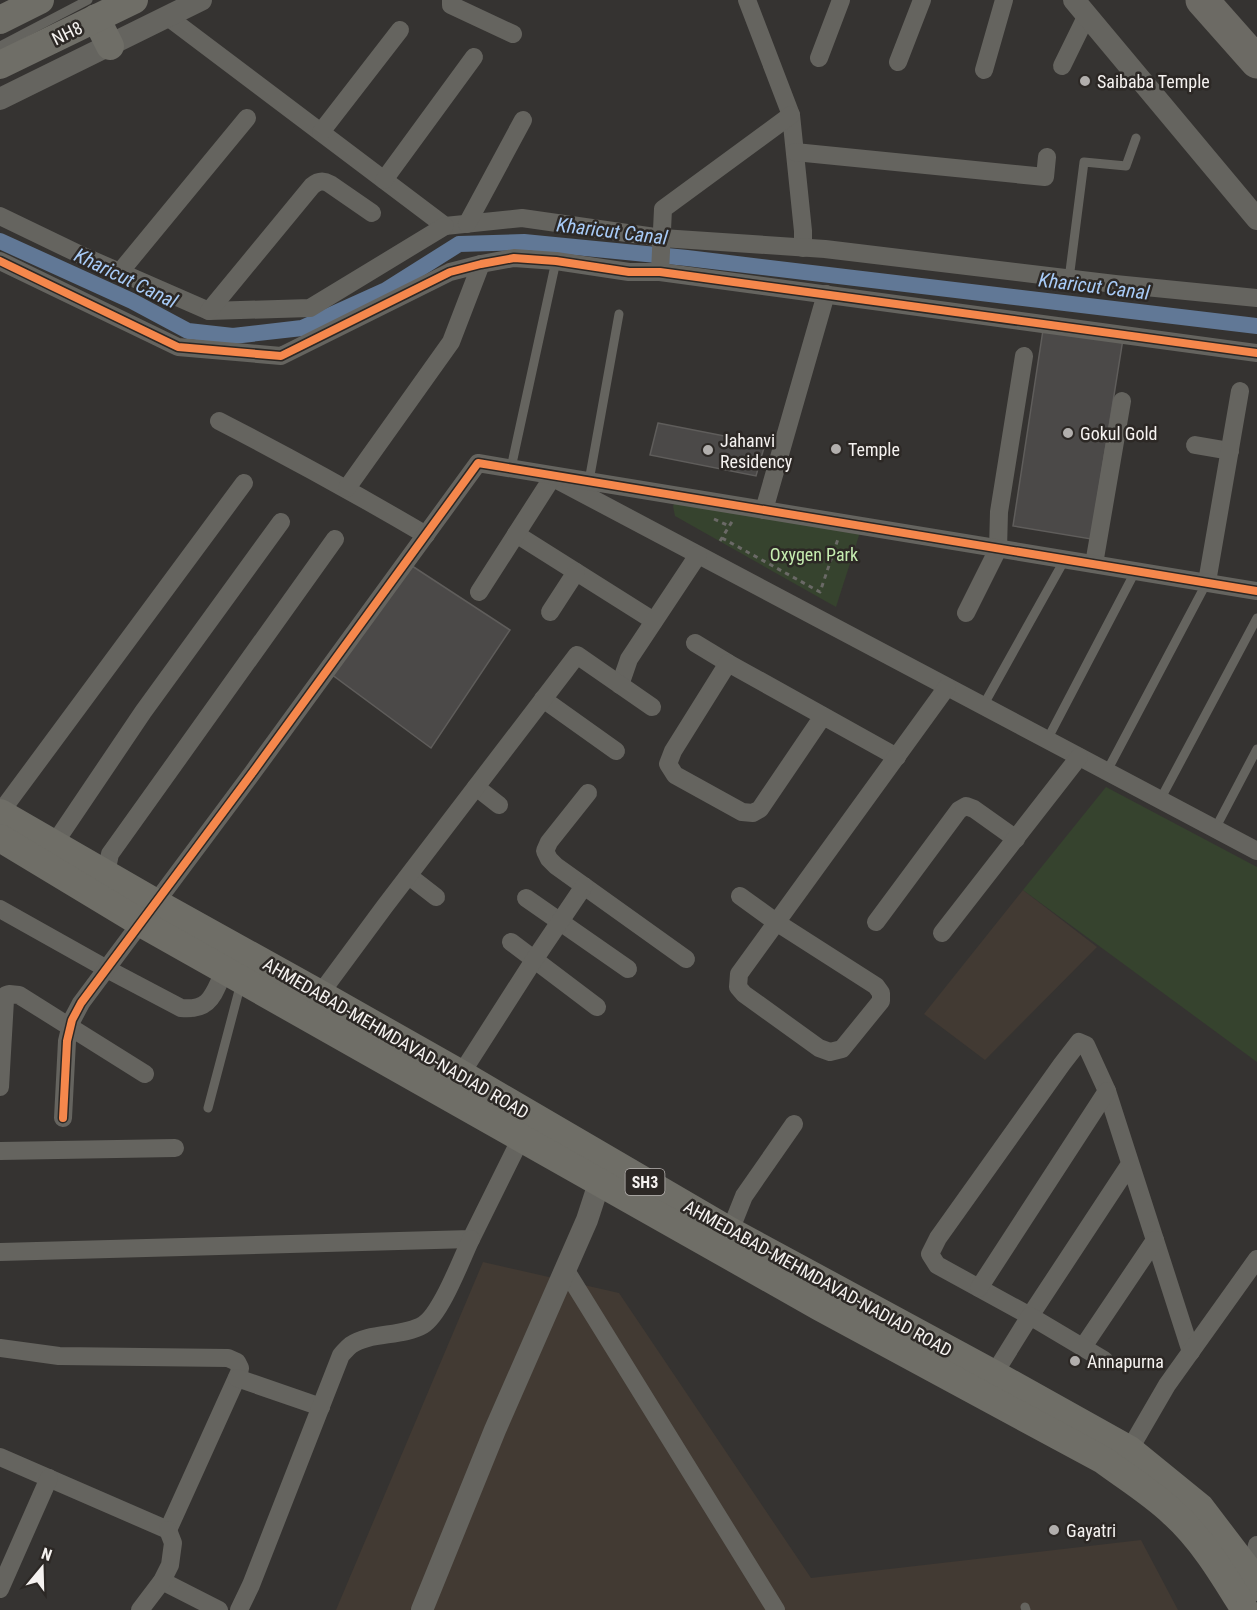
<svg xmlns="http://www.w3.org/2000/svg" width="1257" height="1610" viewBox="0 0 1257 1610" font-family="'Roboto Condensed',sans-serif">
<style>
.built{fill:#423a33}
.green{fill:#36432e}
.lines{fill:none;stroke-linecap:round;stroke-linejoin:round}
.canal{stroke:#617896;stroke-width:16}
.building{fill:#4b4948;stroke:#5f5d5b;stroke-width:1.5}
.path{stroke:#6a6966;stroke-width:3;stroke-dasharray:4.5 4.5;stroke-linecap:butt}
.service{stroke:#65645f;stroke-width:9}
.minor{stroke:#65645f;stroke-width:18}
.tertiary{stroke:#65645f;stroke-width:22}
.primary{stroke:#6f6e67;stroke-width:28}
.motorway{stroke:#6c6a64;stroke-width:33}
.cycleway-casing{stroke:#2c2825;stroke-width:11}
.cycleway{stroke:#f5874c;stroke-width:8}
.poi-dot{fill:#b2afad;stroke:#2c2825;stroke-width:2}
.labels{text-anchor:middle;dominant-baseline:central;stroke-width:5;stroke-linejoin:round;paint-order:stroke}
.shield{fill:#2c2825;stroke:#b9b5b3;stroke-width:1.5}
.shield-label{font-size:16px;font-weight:bold;fill:#f5f2f0}
.street-label{font-size:18px;fill:#f5f2f0;stroke:#2c2825}
.poi-label{font-size:18px;fill:#f5f2f0;stroke:#2c2825;text-anchor:start}
.park-label{font-size:18px;fill:#c5ecb0;stroke:#2c2825}
.water-label{font-size:20px;font-style:italic;fill:#a8cbf7;stroke:#2c2825}
</style>
<rect width="100%" height="100%" fill="#353331"/>
<g class="built">
<path d="M1023,890L1097,947L985,1060L924,1014Z"/>
<path d="M483,1262L619,1293L811,1578L1141,1540L1178,1610H336Z"/>
</g>
<g class="green">
<path d="M678,496L862,526L836,607L675,516L673,506Z"/>
<path d="M1106,787L1257,867V1062L1023,890Z"/>
</g>
<g class="lines">
<path class="canal" d="M0,241L132,301L188,331L233,336L302,328L386,290L459,244L524,242L687,258L1257,326"/>
</g>
<g class="building">
<path d="M1043,330L1123,339L1091,539L1013,526Z"/>
<path d="M658,423L765,444L756,476L650,455Z"/>
<path d="M406,562L510,630L431,748L327,671Z"/>
</g>
<g class="lines">
<g class="path">
<path d="M714,519L729,526"/>
<path d="M722,538L820,592L838,539"/>
<path d="M720,541L733,520"/>
</g>
<g class="service">
<path d="M0,46L88,0"/>
<path d="M1069,279L1084,162L1126,166L1136,138"/>
<path d="M511,468L556,261"/>
<path d="M589,481L619,314"/>
<path d="M983,706L1065,559"/>
<path d="M1047,740L1136,570"/>
<path d="M1107,771L1207,582"/>
<path d="M1160,800L1257,618"/>
<path d="M1215,829L1257,749"/>
<path d="M208,1108L241,983"/>
<path d="M1025,1607L1026,1610"/>
</g>
<g class="minor">
<path d="M451,0V5L513,34"/>
<path d="M747,0L791,115L803,231V248"/>
<path d="M168,17L445,226L522,218L662,238L825,249L1115,284L1257,298"/>
<path d="M819,58L841,0"/>
<path d="M898,62L922,0"/>
<path d="M1062,66L1087,15"/>
<path d="M984,70L1004,0"/>
<path d="M321,132L400,30"/>
<path d="M795,152L1045,177L1047,157"/>
<path d="M384,180L474,57"/>
<path d="M0,216L83,256L209,311L310,308L445,226"/>
<path d="M467,224L523,120"/>
<path d="M0,261L178,347L281,356L450,272L481,264L514,258L556,261L629,272H660L741,283L1257,353"/>
<path d="M120,272L247,118"/>
<path d="M660,272L663,209L791,115"/>
<path d="M209,311L312,186C318,181 323,180 330,184L372,213"/>
<path d="M219,421C289,457 358,495 426,535"/>
<path d="M1195,445L1230,451"/>
<path d="M559,481L1257,851"/>
<path d="M347,488L451,342L481,264"/>
<path d="M764,510L826,294"/>
<path d="M516,534L654,621"/>
<path d="M1094,564L1122,401"/>
<path d="M1207,582L1240,391"/>
<path d="M479,592L552,478"/>
<path d="M550,612L576,572"/>
<path d="M966,613L998,549L999,512L1024,356"/>
<path d="M695,643L728,663"/>
<path d="M620,685L629,659L698,555"/>
<path d="M543,699L616,751"/>
<path d="M823,716L760,809L753,813L742,812L675,775L668,764L673,751L728,663L897,757"/>
<path d="M476,787L499,805"/>
<path d="M588,793L549,842L545,851L549,859L556,866L686,959"/>
<path d="M0,813L244,483"/>
<path d="M54,844L143,712L281,522"/>
<path d="M106,873L110,854L335,539"/>
<path d="M409,876L436,897"/>
<path d="M740,896L776,922L876,986L881,993V1001L842,1049L830,1052L819,1048L744,994L738,987L739,974L947,687"/>
<path d="M526,898L628,969"/>
<path d="M0,909L107,969L181,1008C212,1011 213,993 225,970"/>
<path d="M876,922L959,810L966,806L974,809L1016,839"/>
<path d="M942,933L1079,757"/>
<path d="M511,942L597,1007"/>
<path d="M320,994L385,906L577,655L652,707"/>
<path d="M461,1074L534,960L584,886"/>
<path d="M0,1087L5,1000L6,995L9,994L19,995L145,1074"/>
<path d="M63,1118L67,1041L72,1020L81,1003L253,772L478,463L1257,591"/>
<path d="M0,1151L175,1148"/>
<path d="M1130,1164L1030,1316L937,1265L930,1254L938,1238L1062,1064L1079,1042L1086,1045L1107,1091L1191,1352"/>
<path d="M730,1231L744,1196L794,1124"/>
<path d="M0,1252L471,1239L521,1138"/>
<path d="M565,1269L776,1610"/>
<path d="M979,1288L1107,1091"/>
<path d="M1083,1347L1155,1240"/>
<path d="M0,1348L59,1356L228,1358L237,1362L240,1368L239,1373L168,1530L0,1457"/>
<path d="M994,1374L1030,1316L1104,1360"/>
<path d="M237,1378L321,1407"/>
<path d="M1124,1459L1167,1385L1257,1259"/>
<path d="M1251,1574L1257,1545"/>
<path d="M162,1581L219,1610"/>
<path d="M0,1589L49,1478"/>
<path d="M140,1610L162,1581L170,1565L173,1543L168,1530"/>
<path d="M239,1610L251,1585L341,1355C344,1352 347,1348 351,1345C369,1332 403,1337 423,1325C441,1314 461,1260 471,1239"/>
</g>
<g class="tertiary">
<path d="M1074,0L1257,219"/>
<path d="M0,99L201,0"/>
<path d="M422,1610L495,1430L587,1220L604,1168"/>
</g>
<g class="primary">
<path d="M96,18L110,46"/>
<path d="M0,20L40,0"/>
<path d="M0,65L134,0"/>
<path d="M0,813L156,903L320,994L461,1074L730,1231L994,1374L1130,1450L1200,1507L1251,1574L1257,1587"/>
<path d="M0,838L141,923L820,1307L1103,1460C1126,1477 1152,1493 1173,1513C1203,1540 1224,1576 1245,1610"/>
</g>
<path class="motorway" d="M1202,0L1257,62"/>
<g class="cycleway-casing">
<g id="cycleway">
<path d="M0,261L178,347L281,356L450,272L481,264L514,258L556,261L629,272H660L741,283L1257,353"/>
<path d="M63,1118L67,1041L72,1020L81,1003L253,772L478,463L1257,591"/>
</g>
</g>
<use href="#cycleway" class="cycleway"/>
</g>
<g class="poi-dot">
<circle cx="1085" cy="81" r="6"/>
<circle cx="1068" cy="433" r="6"/>
<circle cx="836" cy="449" r="6"/>
<circle cx="708" cy="450" r="6"/>
<circle cx="1075" cy="1361" r="6"/>
<circle cx="1054" cy="1530" r="6"/>
</g>
<g class="labels">
<rect class="shield" x="625.5" y="1169" width="39" height="26" rx="4.5"/>
<g class="shield-label">
<text x="645" y="1182">SH3</text>
</g>
<g class="street-label">
<text transform="translate(67 33) rotate(-26)">NH8</text>
<text transform="translate(396 1038) rotate(30)">AHMEDABAD-MEHMDAVAD-NADIAD ROAD</text>
<text transform="translate(818 1278) rotate(29)">AHMEDABAD-MEHMDAVAD-NADIAD ROAD</text>
</g>
<g class="poi-label">
<text x="1097" y="81">Saibaba Temple</text>
<text x="1080" y="433">Gokul Gold</text>
<text x="720" y="440">Jahanvi<tspan x="720" dy="21">Residency</tspan></text>
<text x="848" y="449">Temple</text>
<text x="1087" y="1361">Annapurna</text>
<text x="1066" y="1530">Gayatri</text>
</g>
<g class="park-label">
<text x="814" y="554">Oxygen Park</text>
</g>
<g class="water-label">
<text transform="translate(612 231) rotate(7)">Kharicut Canal</text>
<text transform="translate(126 278) rotate(26)">Kharicut Canal</text>
<text transform="translate(1094 286) rotate(7)">Kharicut Canal</text>
</g>
</g>
<g transform="translate(42 1568) rotate(19)" stroke="#2c2825" stroke-width="4.5" paint-order="stroke">
<path d="M0-4.5L10 22L0 15L-10 22Z" fill="#f5f2f0"/>
<text y="-9" font-size="16" font-weight="bold" text-anchor="middle" fill="#f5f2f0">N</text>
</g>
</svg>
